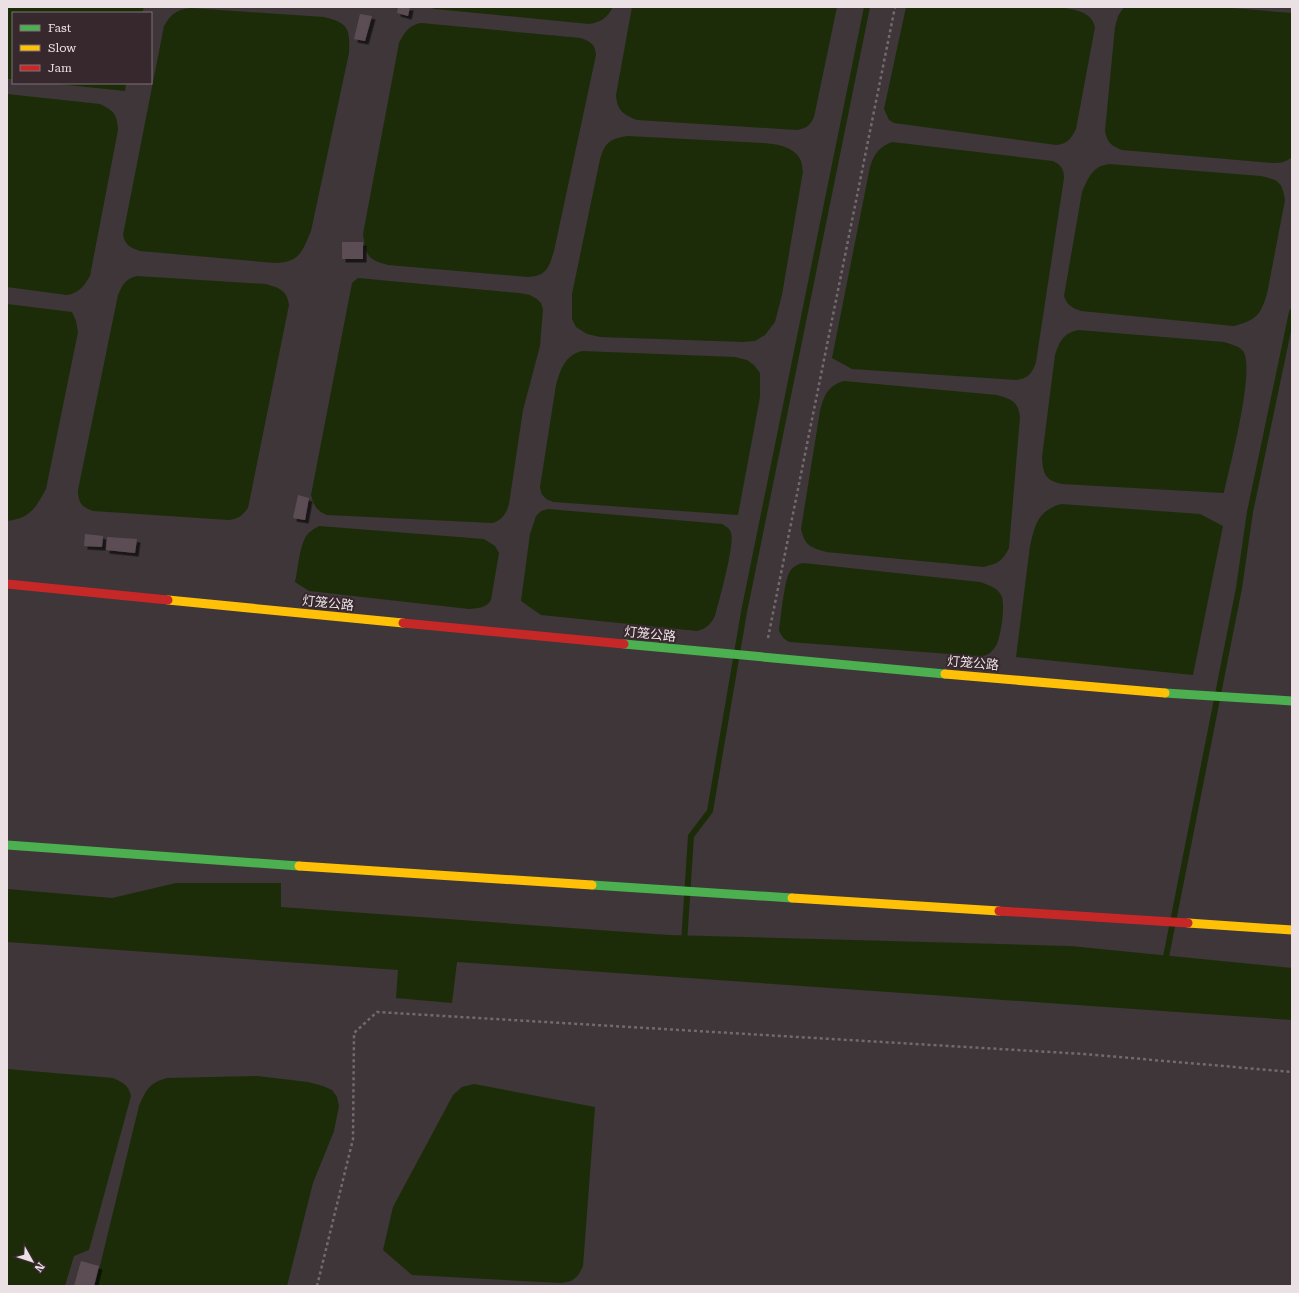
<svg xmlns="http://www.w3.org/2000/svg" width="1299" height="1293" viewBox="0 0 1299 1293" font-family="'Roboto Serif','Noto Sans SC',serif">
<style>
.water{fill:#1c2c09}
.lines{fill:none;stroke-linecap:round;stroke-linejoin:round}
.stream{stroke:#1c2c09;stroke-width:6}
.building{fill:#5c4e54;filter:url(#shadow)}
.path{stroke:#726a6d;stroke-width:2.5;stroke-dasharray:3 3;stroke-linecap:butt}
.fast{stroke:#4caf50;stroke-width:9}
.slow{stroke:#ffc107;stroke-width:9}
.jam{stroke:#c62828;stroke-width:9}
.labels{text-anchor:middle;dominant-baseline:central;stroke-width:4;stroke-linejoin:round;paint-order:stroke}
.street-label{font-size:13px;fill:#ebe0e4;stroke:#37282e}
</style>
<defs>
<filter id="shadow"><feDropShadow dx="3.5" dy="3.5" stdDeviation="0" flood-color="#0009"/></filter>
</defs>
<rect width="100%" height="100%" fill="#3e3639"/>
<g class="water">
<path d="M7,7H144L142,13H13V79H7Z"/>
<path d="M428,7H613C607,18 601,22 589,24L435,9Z"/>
<path d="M632,7H837L814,117C810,126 806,128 797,130L637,120C623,115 617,110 616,95Z"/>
<path d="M906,7H1059C1073,10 1091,10 1095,27L1076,129C1071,139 1067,144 1056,145L894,123L889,120L884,109Z"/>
<path d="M1124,7H1219L1292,13V157C1286,162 1281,163 1273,163L1122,150C1112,146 1107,143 1105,131L1115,27L1118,16Z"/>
<path d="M191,8L324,17C349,23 350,29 349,53L311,231C302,252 300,262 275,263L140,251C131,248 125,245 123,235L164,26C172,13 176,10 191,8Z"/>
<path d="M421,23L581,38C591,42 595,44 596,55L554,251C549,267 547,276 528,277L388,265C366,259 366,255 363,234L399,43C404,33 409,25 421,23Z"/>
<path d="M48,83H126L125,91Z"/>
<path d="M7,94L100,104C114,111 117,114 118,130L90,276C84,286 79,293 67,295L7,287Z"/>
<path d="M628,136L763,143C776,144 793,146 800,159C802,162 802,168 803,171L782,295L775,322L765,335L755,341L743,342L600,337L587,334L576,327L572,319V294L599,164C604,144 607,139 628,136Z"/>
<path d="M892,142L1053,161C1061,165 1064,169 1064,178L1036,362C1033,372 1028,379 1016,380L852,369L832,358L870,167C874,154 879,147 892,142Z"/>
<path d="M1109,164L1261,176C1278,180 1282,181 1285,200L1267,294C1260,316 1256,320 1234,326L1081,311C1072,308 1067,305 1064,296L1082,192C1086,183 1090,172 1099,167C1102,165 1106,165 1109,164Z"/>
<path d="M137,276L266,284C279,288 287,290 289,305L248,508C242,516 238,519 229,520L93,511C81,507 78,502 78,490L118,295C123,284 125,279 137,276Z"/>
<path d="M358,278L519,293L530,295L537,299L541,303L543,309L540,346L523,410L509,504C506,514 503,519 493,523L327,515C317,511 314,506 311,495L352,283Z"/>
<path d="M7,304L72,312L76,321L78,332L46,489C35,509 30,518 7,521Z"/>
<path d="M1079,330L1224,342C1230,344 1239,346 1243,351C1256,368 1229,470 1224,493L1062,484C1045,480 1043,474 1042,457L1055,355C1060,341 1063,333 1079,330Z"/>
<path d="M582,351L735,357L747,360L754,365L760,373V397L738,515L553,502C545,499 541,496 540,487L556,385C560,370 565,355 582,351Z"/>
<path d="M844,381L997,395C1011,399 1018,401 1020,417L1009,548C1002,562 998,563 984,567L826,552C810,547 805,546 801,529L820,411C824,396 827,386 844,381Z"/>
<path d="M1061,504L1200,514L1223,526L1193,675L1016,657L1030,546C1035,524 1038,511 1061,504Z"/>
<path d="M548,509L722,524C726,527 730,528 731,533C735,544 719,601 715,616C711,624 706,629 697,631L541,615L521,601L530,534L536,516L541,511Z"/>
<path d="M319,526L484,539L495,546L499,553L491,600C486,608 479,608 469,609L309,591L295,582C298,569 299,550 305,538C308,532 314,529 319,526Z"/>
<path d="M803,563L980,582C988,585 997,587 1001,595C1006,603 1001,635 997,644C996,646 993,650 992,651C987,656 983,656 977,656L789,642C784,639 781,636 779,630C781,617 784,581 790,571C794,566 798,564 803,563Z"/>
<path d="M176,883H281V907L669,935L1070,946L1292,968V1020L457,962L452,1003L396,998L398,970L7,942V889L112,898Z"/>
<path d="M7,1069L113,1078C123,1083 128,1084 131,1096L89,1250L74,1256L65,1286H7Z"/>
<path d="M257,1076L308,1082L323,1086L332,1090L337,1097L339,1106L334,1131L313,1183L287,1286H95L139,1106C146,1090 149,1083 167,1078Z"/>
<path d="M474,1084L595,1107L583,1266C578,1277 574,1282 561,1283L412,1275L383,1250L393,1207L453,1095L462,1087Z"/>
</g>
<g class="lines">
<g class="stream">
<path d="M684,943L691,836L710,811L744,612L867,7"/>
<path d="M1165,962L1239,588L1250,512L1292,312"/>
</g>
</g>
<g class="building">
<path d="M398,7H410L408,16L397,13Z"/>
<path d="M360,14L372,16L365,41L354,39Z"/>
<rect x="342" y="242" width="21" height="17"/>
<path d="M298,495L309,498L305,520L293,518Z"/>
<path d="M85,534L103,536L102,547L84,546Z"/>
<path d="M107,537L137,539L135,553L106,550Z"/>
<path d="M81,1261L99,1266L94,1286H74Z"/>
</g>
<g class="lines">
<g class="path">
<path d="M768,638L895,7"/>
<path d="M317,1286L353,1139L354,1033L377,1012L1084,1054L1292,1072"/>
</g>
<g class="fast">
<path d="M624,644L945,674"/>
<path d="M1165,693L1292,701"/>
<path d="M7,845L299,866"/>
<path d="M592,885L792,898"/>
</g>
<g class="slow">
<path d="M168,600L403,623"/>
<path d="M945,674L1165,693"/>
<path d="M299,866L592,885"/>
<path d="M792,898L999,911"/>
<path d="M1188,923L1292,930"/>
</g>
<g class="jam">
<path d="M7,584L168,600"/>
<path d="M403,623L624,644"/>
<path d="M999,911L1188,923"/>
</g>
</g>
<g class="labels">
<g class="street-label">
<text transform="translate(328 603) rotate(6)">灯笼公路</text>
<text transform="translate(650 634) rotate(6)">灯笼公路</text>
<text transform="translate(973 663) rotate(5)">灯笼公路</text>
</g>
</g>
<rect width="1299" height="1293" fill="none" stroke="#ebe0e4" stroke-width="16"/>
<rect x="12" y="12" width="140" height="72" fill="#37282e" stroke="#7f7277"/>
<rect x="20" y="25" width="20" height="6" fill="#4caf50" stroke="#7f7277"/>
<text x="48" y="32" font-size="12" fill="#ebe0e4">Fast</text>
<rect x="20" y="45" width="20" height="6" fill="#ffc107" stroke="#7f7277"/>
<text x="48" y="52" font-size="12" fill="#ebe0e4">Slow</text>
<rect x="20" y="65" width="20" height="6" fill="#c62828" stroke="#7f7277"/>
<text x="48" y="72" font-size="12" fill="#ebe0e4">Jam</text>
<g transform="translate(32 1261) rotate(129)" stroke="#37282e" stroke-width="3" paint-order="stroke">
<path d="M0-3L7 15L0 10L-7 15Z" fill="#ebe0e4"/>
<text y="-6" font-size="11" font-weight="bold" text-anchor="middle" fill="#ebe0e4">N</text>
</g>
</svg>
